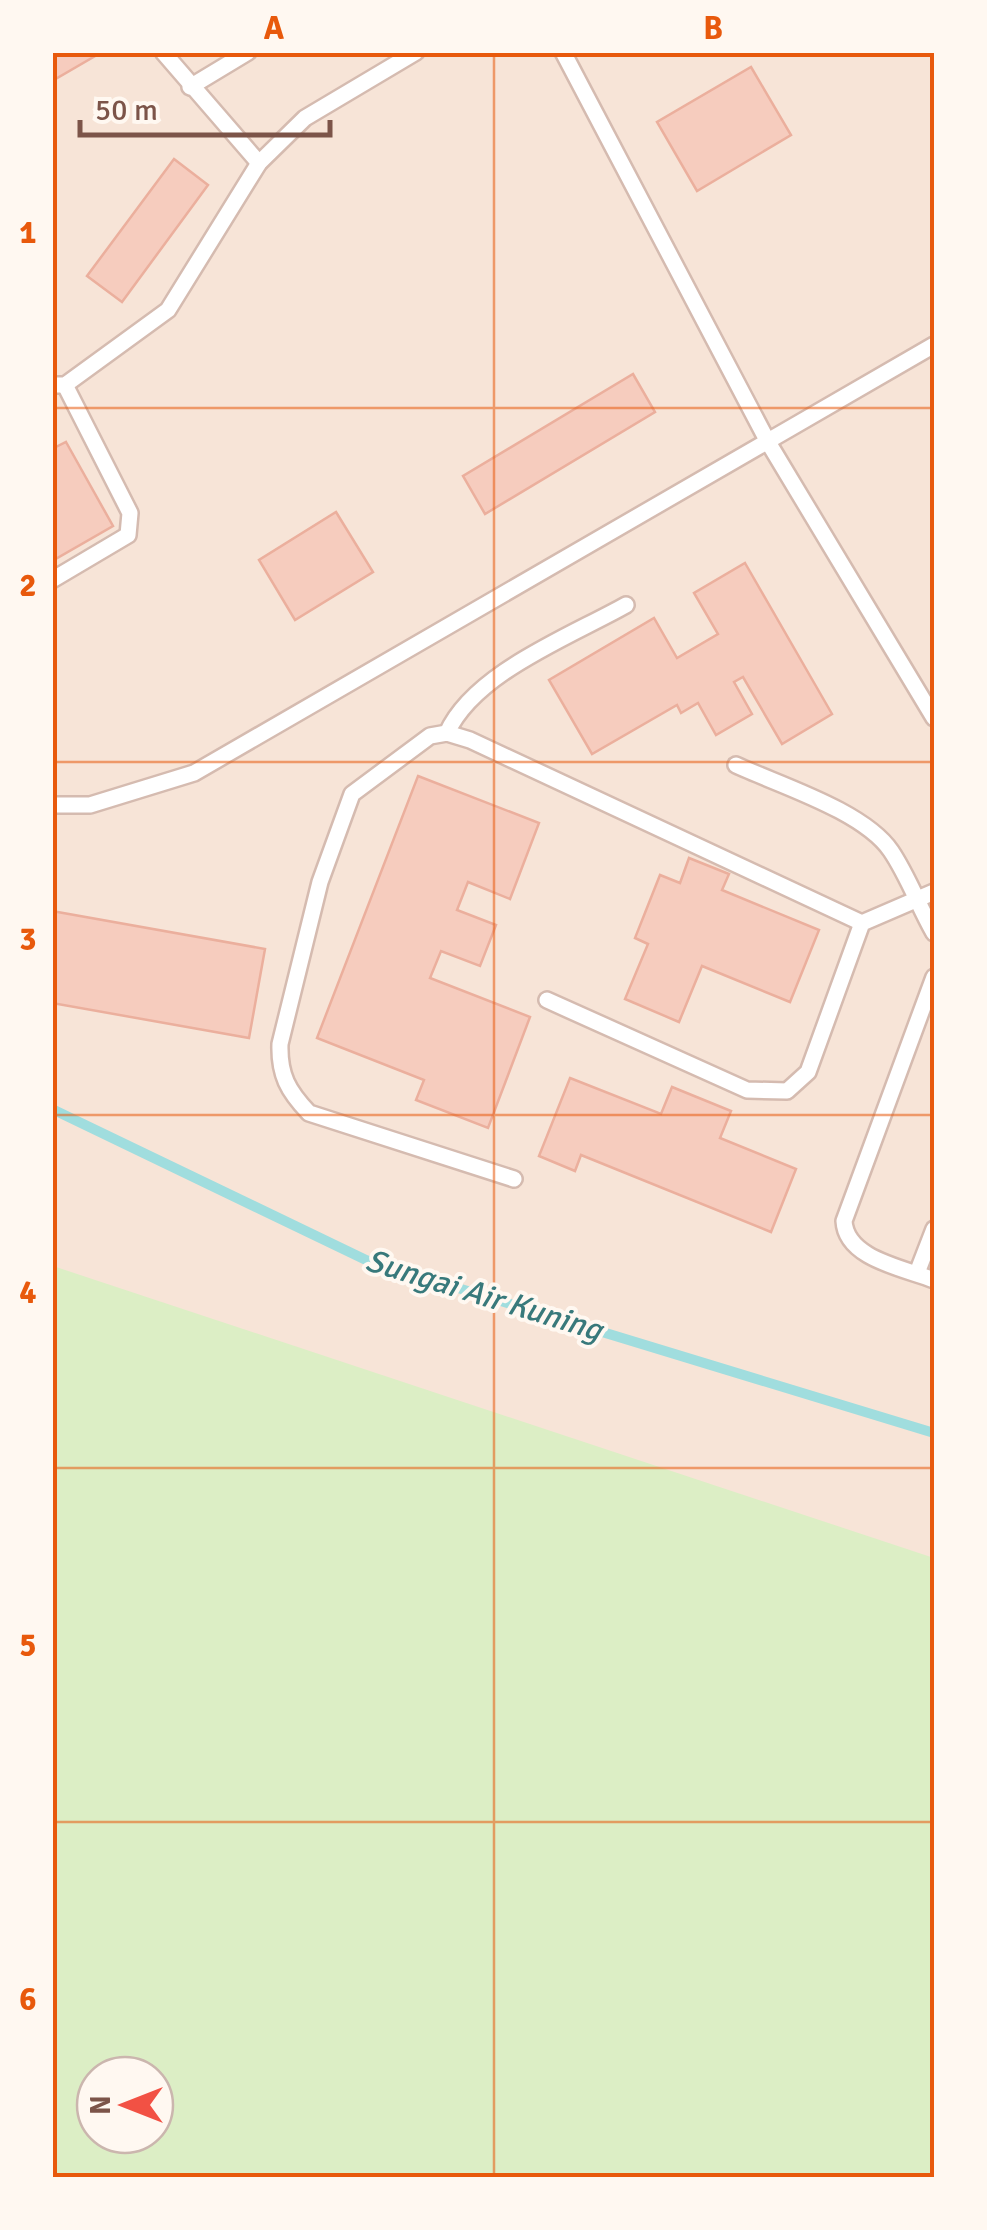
<svg xmlns="http://www.w3.org/2000/svg" width="987" height="2230" viewBox="0 0 987 2230" font-family="Signika,sans-serif">
<style>
.residential{fill:#f7e4d7;fill-rule:evenodd}
.green{fill:#dceec5;fill-rule:evenodd}
.lines{fill:none;stroke-linecap:round;stroke-linejoin:round}
.stream{stroke:#a0ddde;stroke-width:10}
.building{fill:#f6ccbe;stroke:#ebaf9d;stroke-width:2.5}
.lane-casing{stroke:#d5bbb0;stroke-width:20}
.lane{stroke:#fff;stroke-width:15}
.grid{fill:none;stroke:#e8590c;stroke-width:2.5;stroke-opacity:0.55}
.labels{text-anchor:middle;dominant-baseline:central;stroke-width:8;stroke-linejoin:round;paint-order:stroke}
.water-label{font-size:32px;font-style:italic;fill:#38797b;stroke:#fff8f1}
.neatline{fill:none;stroke:#e8590c;stroke-width:4}
.grid-label{font-size:32px;text-anchor:middle;font-weight:bold;fill:#e8590c}
</style>
<rect width="100%" height="100%" fill="#fef3e9"/>
<path class="residential" d="M52,53H934V2177H53ZM95,2075H155V2135H95Z"/>
<path class="green" d="M53,1266L934,1558V2177H53ZM95,2075H155V2135H95Z"/>
<g class="lines">
<path class="stream" d="M52,1109L366,1260L934,1433"/>
</g>
<g class="building">
<path d="M52,52H102L52,81Z"/>
<path d="M751,67L791,135L697,191L657,122Z"/>
<path d="M174,159L208,185L122,302L87,276Z"/>
<path d="M633,374L655,412L485,514L463,476Z"/>
<path d="M66,442L113,526L52,561V449Z"/>
<path d="M336,512L373,572L295,620L259,560Z"/>
<path d="M745,563L832,714L782,744L743,677L734,682L752,714L716,735L698,703L681,713L677,705L592,754L549,680L654,618L677,658L718,634L694,593Z"/>
<path d="M418,776L539,823L510,899L468,882L457,910L496,925L480,966L441,951L430,978L530,1017L488,1128L416,1100L424,1080L317,1038Z"/>
<path d="M689,858L729,874L722,890L819,930L790,1002L702,966L679,1022L625,999L648,944L635,938L660,875L680,883Z"/>
<path d="M52,911L265,949L249,1038L52,1003Z"/>
<path d="M570,1078L661,1114L672,1087L731,1111L720,1138L796,1169L771,1232L581,1155L575,1171L539,1156Z"/>
</g>
<g class="lines">
<g class="lane-casing">
<g id="lane">
<path d="M163,52L259,163"/>
<path d="M563,52L768,442L934,718"/>
<path d="M190,87L248,52"/>
<path d="M52,385H65L168,310L259,163L305,118L416,52"/>
<path d="M52,580L128,535L130,513L65,385"/>
<path d="M447,733C474,673 569,637 626,605"/>
<path d="M736,765C779,785 864,811 891,851C908,876 919,907 934,933"/>
<path d="M52,805H90L194,773L934,345"/>
<path d="M934,977L844,1221C846,1259 904,1268 934,1280"/>
<path d="M547,1000L747,1090L787,1091L808,1072L862,923L934,892"/>
<path d="M514,1179L309,1113C288,1091 279,1075 280,1044L320,882L352,794L430,736L447,733L470,740L862,923"/>
<path d="M917,1273L934,1229"/>
</g>
</g>
<use href="#lane" class="lane"/>
</g>
<path class="grid" d="M494,52V2178M52,408H934M52,762H934M52,1115H934M52,1468H934M52,1822H934"/>
<g class="labels">
<g class="water-label">
<text transform="translate(484 1295) rotate(17)">Sungai Air Kuning</text>
</g>
</g>
<rect width="987" height="2230" fill="none" stroke="#fff8f1" stroke-width="110"/>
<g transform="translate(125 2105) rotate(270)"><circle r="48" fill="#fff8f1" stroke="#cbb6ae" stroke-width="2.5"/>
<path d="M0-8L18 38L0 25L-18 38Z" fill="#f25144"/>
<text y="-15" font-size="28" font-weight="bold" text-anchor="middle" fill="#7c5449">N</text>
</g>
<path d="M80 120v15h250v-15" fill="none" stroke="#7c5449" stroke-width="5"/>
<text x="95" y="120" font-size="30" fill="#7c5449" stroke="#fff8f1" stroke-width="8" paint-order="stroke">50 m</text>
<rect x="55" y="55" width="877" height="2120" class="neatline"/>
<g class="grid-label">
<text x="274" y="39">A</text>
<text x="713" y="39">B</text>
<text x="28" y="243">1</text>
<text x="28" y="596">2</text>
<text x="28" y="950">3</text>
<text x="28" y="1303">4</text>
<text x="28" y="1656">5</text>
<text x="28" y="2010">6</text>
</g>
</svg>
